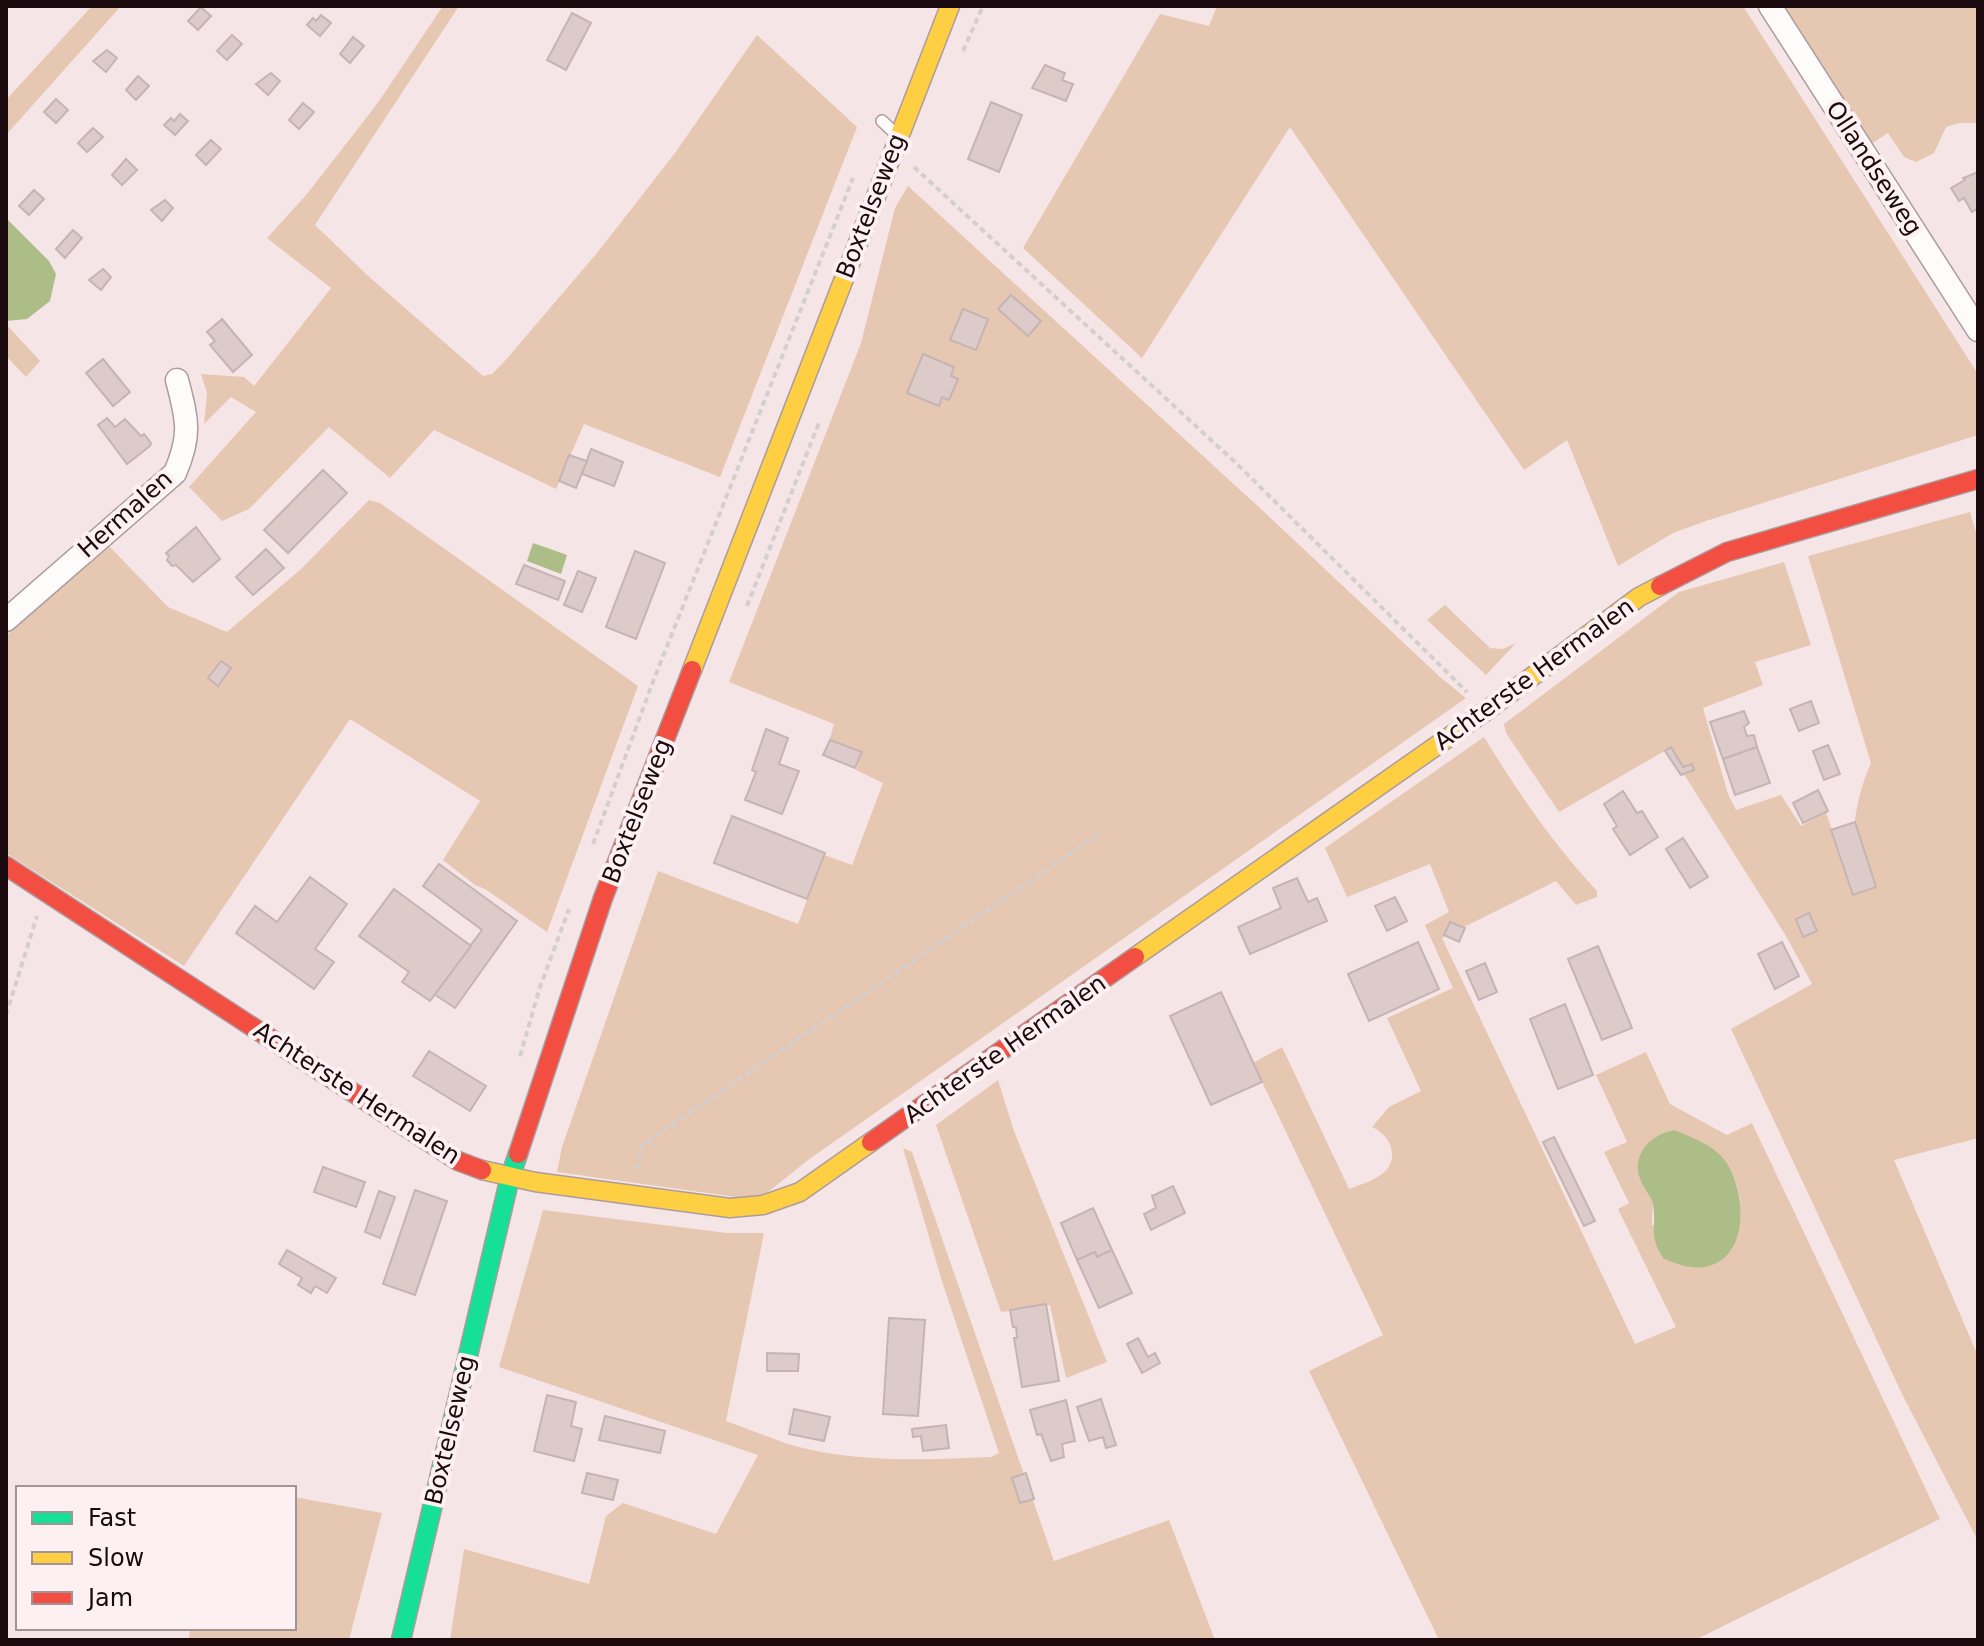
<svg xmlns="http://www.w3.org/2000/svg" width="1984" height="1646" viewBox="0 0 1984 1646" font-family="'DejaVu Sans',sans-serif">
<style>
.green{fill:#e6c7b1;fill-rule:evenodd}
.water{fill:#acbd87}
.building{fill:#ddcbca;stroke:#c5b4b4;stroke-width:2}
.lines{fill:none;stroke-linecap:round;stroke-linejoin:round}
.lane-casing{stroke:#ac9c9e;stroke-width:14}
.street-casing{stroke:#ac9c9e;stroke-width:25}
.fast-casing{stroke:#ac9c9e;stroke-width:21}
.slow-casing{stroke:#ac9c9e;stroke-width:21}
.jam-casing{stroke:#ac9c9e;stroke-width:21}
.path{stroke:#d4cecf;stroke-width:4;stroke-dasharray:6 4;stroke-linecap:butt}
.lane{stroke:#fefbfb;stroke-width:11}
.street{stroke:#fefbfb;stroke-width:22}
.fast{stroke:#16e098;stroke-width:18}
.slow{stroke:#ffcf43;stroke-width:18}
.jam{stroke:#f24e42;stroke-width:18}
.labels{text-anchor:middle;dominant-baseline:central;stroke-width:8;stroke-linejoin:round;paint-order:stroke}
.street-label{font-size:24px;fill:#1a090d;stroke:#fcf0f2}
</style>
<rect width="100%" height="100%" fill="#f6e5e7"/>
<g class="green">
<path d="M92,6H121L6,135V100Z"/>
<path d="M443,6H459L315,225L366,274L483,376L492,374L503,363L597,253L675,153L757,35L857,127L720,477L584,424L556,489L434,430L390,478L329,427L249,509L222,521L189,487L256,412L231,397L204,424L207,393L201,374L244,377L254,386L331,288L267,238L307,194L377,104Z"/>
<path d="M1217,6H1743L1978,374V435L1706,521L1673,533L1618,566L1567,440L1524,470L1290,127L1142,358L1023,248L1160,14L1209,26Z"/>
<path d="M1783,6H1978V123H1959L1946,127L1934,153L1916,162L1904,157L1888,133L1871,144Z"/>
<path d="M908,186L1262,510L1440,677L1466,698L808,1160L767,1193L750,1199L557,1172L562,1147L658,871L798,924L824,855L852,865L883,783L856,770L862,753L829,741L834,724L729,682L861,343L895,208Z"/>
<path d="M6,324L40,361L26,377L6,356Z"/>
<path d="M369,500L380,503L638,686L547,932L485,889L475,885L443,860L480,801L350,719L184,966L6,853V636L109,546L168,607L227,632L300,570Z"/>
<path d="M1970,512L1978,539V1138L1894,1160L1978,1356V1541L1902,1394L1731,1029L1812,984L1786,936L1668,749L1559,812L1506,733L1504,724L1679,592L1784,562L1811,645L1755,662L1763,685L1703,708L1728,794L1736,810L1781,795L1801,826L1826,812L1852,892C1853,844 1851,807 1871,763L1808,556Z"/>
<path d="M1445,605L1490,648L1503,649L1516,643L1486,675L1427,620Z"/>
<path d="M1484,737C1517,791 1553,844 1597,891V897L1576,905L1556,881L1442,938L1635,1344L1676,1327L1618,1209L1629,1203L1604,1152L1627,1142L1596,1075L1646,1052L1670,1104L1727,1135L1752,1123L1940,1519L1695,1640H1439L1309,1371L1383,1335L1253,1063L1282,1047L1349,1189C1359,1185 1370,1182 1379,1176C1401,1163 1393,1136 1372,1127L1389,1107L1421,1091L1387,1018L1453,988L1425,925L1449,912L1430,864L1347,897L1325,848ZM1674,1130C1720,1149 1747,1173 1739,1228L1652,1225L1653,1203L1638,1162C1645,1144 1655,1133 1674,1130Z"/>
<path d="M998,1080L1014,1131L1107,1362L1066,1378L1050,1305L1001,1312L936,1125Z"/>
<path d="M903,1148L912,1152L1054,1561L1169,1520L1215,1640H450L464,1549L589,1584L606,1516L623,1503L716,1534L758,1455L499,1367L543,1210L727,1233H764L726,1421C749,1429 772,1439 795,1446C857,1463 928,1460 991,1457L999,1453L941,1278Z"/>
<path d="M294,1497L382,1513L349,1640H188L191,1628H294Z"/>
</g>
<g class="water">
<path d="M6,218L49,261L56,274L50,301L27,319L6,321Z"/>
<path d="M533,543L567,555L561,574L527,561Z"/>
<path d="M1674,1130C1691,1137 1709,1143 1722,1157C1745,1183 1752,1251 1712,1265C1696,1271 1679,1265 1664,1259C1648,1236 1657,1228 1653,1204C1651,1195 1644,1189 1641,1181C1630,1156 1650,1134 1674,1130Z"/>
</g>
<g class="building">
<path d="M201,7L211,16L198,30L188,21Z"/>
<path d="M572,13L591,23L566,70L547,60Z"/>
<path d="M321,15L331,23L320,36L307,25L313,18L316,21Z"/>
<path d="M232,35L242,44L227,60L217,51Z"/>
<path d="M353,37L364,46L350,63L340,54Z"/>
<path d="M107,50L117,58L106,72L93,61Z"/>
<path d="M1045,65L1065,73L1062,80L1073,84L1066,101L1032,88Z"/>
<path d="M271,73L280,81L268,95L256,84Z"/>
<path d="M138,76L149,86L136,100L126,90Z"/>
<path d="M56,99L68,110L56,123L44,112Z"/>
<path d="M991,102L1022,115L999,172L968,159Z"/>
<path d="M303,103L314,112L299,129L289,120Z"/>
<path d="M180,114L188,121L175,135L164,125L171,118L174,121Z"/>
<path d="M93,128L103,137L87,152L78,143Z"/>
<path d="M211,140L221,149L206,165L196,155Z"/>
<path d="M126,159L137,170L122,185L112,175Z"/>
<path d="M1978,172V208L1972,212L1964,198L1959,201L1951,188L1965,180L1963,178Z"/>
<path d="M34,190L44,199L29,215L19,206Z"/>
<path d="M165,200L173,208L162,221L151,210Z"/>
<path d="M73,230L82,238L65,258L56,249Z"/>
<path d="M103,269L111,277L101,290L89,280Z"/>
<path d="M1011,295L1041,321L1028,336L998,309Z"/>
<path d="M963,309L988,319L976,350L950,340Z"/>
<path d="M222,319L252,355L233,372L210,345L215,341L207,332Z"/>
<path d="M923,354L954,367L951,376L958,379L949,400L942,397L939,406L907,393Z"/>
<path d="M103,359L130,392L113,406L86,373Z"/>
<path d="M107,418L115,427L125,419L141,436L144,434L151,443L150,446L127,464L98,425Z"/>
<path d="M591,449L623,462L614,486L582,474Z"/>
<path d="M569,455L587,461L576,488L559,481Z"/>
<path d="M323,470L347,493L288,553L264,530Z"/>
<path d="M196,527L220,559L193,582L176,565L172,566L167,560L169,556L166,553Z"/>
<path d="M266,549L284,568L253,595L236,577Z"/>
<path d="M635,551L665,563L636,639L606,627Z"/>
<path d="M524,565L565,581L558,600L516,584Z"/>
<path d="M578,571L596,578L582,612L564,605Z"/>
<path d="M221,661L231,668L218,686L208,678Z"/>
<path d="M1811,701L1819,723L1799,731L1790,709Z"/>
<path d="M1744,711L1749,723L1744,727L1747,736L1754,735L1757,747L1723,759L1710,722Z"/>
<path d="M766,729L788,738L779,764L799,771L782,814L745,800L756,772L752,770Z"/>
<path d="M830,740L862,752L855,768L823,755Z"/>
<path d="M1828,745L1840,774L1824,780L1813,751Z"/>
<path d="M1671,747L1683,767L1692,764L1694,770L1681,775L1665,751Z"/>
<path d="M1757,747L1770,783L1735,795L1723,759Z"/>
<path d="M1818,790L1828,811L1803,823L1793,803Z"/>
<path d="M1623,791L1637,813L1642,811L1658,837L1630,855L1613,829L1617,826L1604,804Z"/>
<path d="M732,816L825,853L807,899L714,863Z"/>
<path d="M1855,822L1876,887L1853,895L1831,830Z"/>
<path d="M1683,838L1708,877L1690,888L1666,849Z"/>
<path d="M439,864L517,921L455,1008L434,994L482,930L423,886Z"/>
<path d="M310,877L347,904L315,949L334,962L314,989L236,933L255,906L277,922Z"/>
<path d="M1297,878L1308,902L1317,898L1327,921L1250,954L1238,927L1281,908L1273,888Z"/>
<path d="M394,889L471,946L430,1001L402,982L409,972L359,936Z"/>
<path d="M1395,897L1407,921L1387,931L1375,906Z"/>
<path d="M1809,913L1817,931L1803,937L1796,919Z"/>
<path d="M1450,922L1465,928L1459,942L1444,935Z"/>
<path d="M1418,942L1439,989L1369,1021L1348,974Z"/>
<path d="M1782,942L1799,976L1775,989L1758,954Z"/>
<path d="M1598,946L1632,1028L1602,1040L1568,959Z"/>
<path d="M1485,963L1497,992L1479,1000L1466,971Z"/>
<path d="M1221,992L1262,1082L1211,1105L1170,1016Z"/>
<path d="M1565,1004L1593,1075L1558,1089L1530,1019Z"/>
<path d="M429,1051L486,1086L470,1111L413,1076Z"/>
<path d="M1554,1137L1595,1221L1584,1226L1543,1142Z"/>
<path d="M323,1167L365,1182L356,1207L314,1192Z"/>
<path d="M1173,1186L1185,1213L1151,1230L1144,1214L1156,1208L1152,1196Z"/>
<path d="M415,1190L447,1201L415,1295L383,1284Z"/>
<path d="M379,1191L395,1197L380,1238L365,1232Z"/>
<path d="M1093,1208L1112,1250L1097,1257L1095,1252L1077,1260L1061,1223Z"/>
<path d="M287,1250L336,1278L327,1293L315,1286L311,1293L298,1285L302,1278L279,1264Z"/>
<path d="M1112,1250L1132,1293L1099,1308L1077,1260L1095,1252L1097,1257Z"/>
<path d="M1046,1304L1059,1381L1022,1387L1014,1338H1017L1016,1327H1013L1010,1310Z"/>
<path d="M889,1318L925,1320L918,1416L883,1414Z"/>
<path d="M1138,1338L1148,1357L1155,1353L1160,1363L1142,1373L1127,1344Z"/>
<path d="M767,1353L799,1354L798,1371H767Z"/>
<path d="M547,1395L576,1402L571,1426L582,1429L574,1461L534,1451Z"/>
<path d="M1101,1399L1116,1445L1106,1448L1103,1437L1089,1441L1077,1407Z"/>
<path d="M1066,1400L1075,1441L1062,1444L1064,1457L1051,1461L1041,1434L1037,1435L1030,1410Z"/>
<path d="M794,1409L830,1417L824,1441L789,1434Z"/>
<path d="M605,1416L665,1431L660,1453L599,1440Z"/>
<path d="M946,1425L949,1448L923,1451L921,1436L913,1437L912,1429Z"/>
<path d="M587,1473L618,1480L613,1500L582,1493Z"/>
<path d="M1026,1473L1034,1499L1020,1503L1012,1478Z"/>
</g>
<g class="lines">
<g class="lane-casing">
<path id="lane" d="M882,121L897,135"/>
</g>
<g class="street-casing">
<g id="street">
<path d="M1770,6L1978,330"/>
<path d="M6,620L175,473C192,434 187,419 177,380"/>
</g>
</g>
<g class="fast-casing">
<path id="fast" d="M401,1640L510,1177L518,1154"/>
</g>
<g class="slow-casing">
<g id="slow">
<path d="M692,670L950,6"/>
<path d="M1135,957L1486,711L1639,597L1660,586"/>
<path d="M482,1170L535,1182L730,1208L763,1205L800,1192L871,1142"/>
</g>
</g>
<g class="jam-casing">
<g id="jam">
<path d="M1660,586L1727,552L1978,479"/>
<path d="M6,866L458,1161L482,1170"/>
<path d="M871,1142L1135,957"/>
<path d="M518,1154L603,898L692,670"/>
</g>
</g>
<g class="path">
<path d="M963,51L983,6"/>
<path d="M914,167L1235,462L1467,692"/>
<path d="M747,606L820,420"/>
<path d="M593,844L654,679L853,178"/>
<path d="M6,1015L37,916"/>
<path d="M520,1056L540,987L569,909"/>
<path d="M638,1169L641,1146L1099,834"/>
</g>
<use href="#lane" class="lane"/>
<use href="#street" class="street"/>
<use href="#fast" class="fast"/>
<use href="#slow" class="slow"/>
<use href="#jam" class="jam"/>
</g>
<g class="labels">
<g class="street-label">
<text transform="translate(1874 168) rotate(57)">Ollandseweg</text>
<text transform="translate(871 206) rotate(-69)">Boxtelseweg</text>
<text transform="translate(125 514) rotate(-42)">Hermalen</text>
<text transform="translate(1534 674) rotate(-36)">Achterste Hermalen</text>
<text transform="translate(637 811) rotate(-69)">Boxtelseweg</text>
<text transform="translate(1005 1049) rotate(-35)">Achterste Hermalen</text>
<text transform="translate(357 1093) rotate(33)">Achterste Hermalen</text>
<text transform="translate(450 1430) rotate(-77)">Boxtelseweg</text>
</g>
</g>
<rect width="1984" height="1646" fill="none" stroke="#1a090d" stroke-width="16"/>
<rect x="16" y="1486" width="280" height="144" fill="#fcf0f2" stroke="#a29496" stroke-width="2"/>
<rect x="32" y="1512" width="40" height="12" fill="#16e098" stroke="#a29496" stroke-width="2"/>
<text x="88" y="1526" font-size="24" fill="#1a090d">Fast</text>
<rect x="32" y="1552" width="40" height="12" fill="#ffcf43" stroke="#a29496" stroke-width="2"/>
<text x="88" y="1566" font-size="24" fill="#1a090d">Slow</text>
<rect x="32" y="1592" width="40" height="12" fill="#f24e42" stroke="#a29496" stroke-width="2"/>
<text x="88" y="1606" font-size="24" fill="#1a090d">Jam</text>
</svg>
